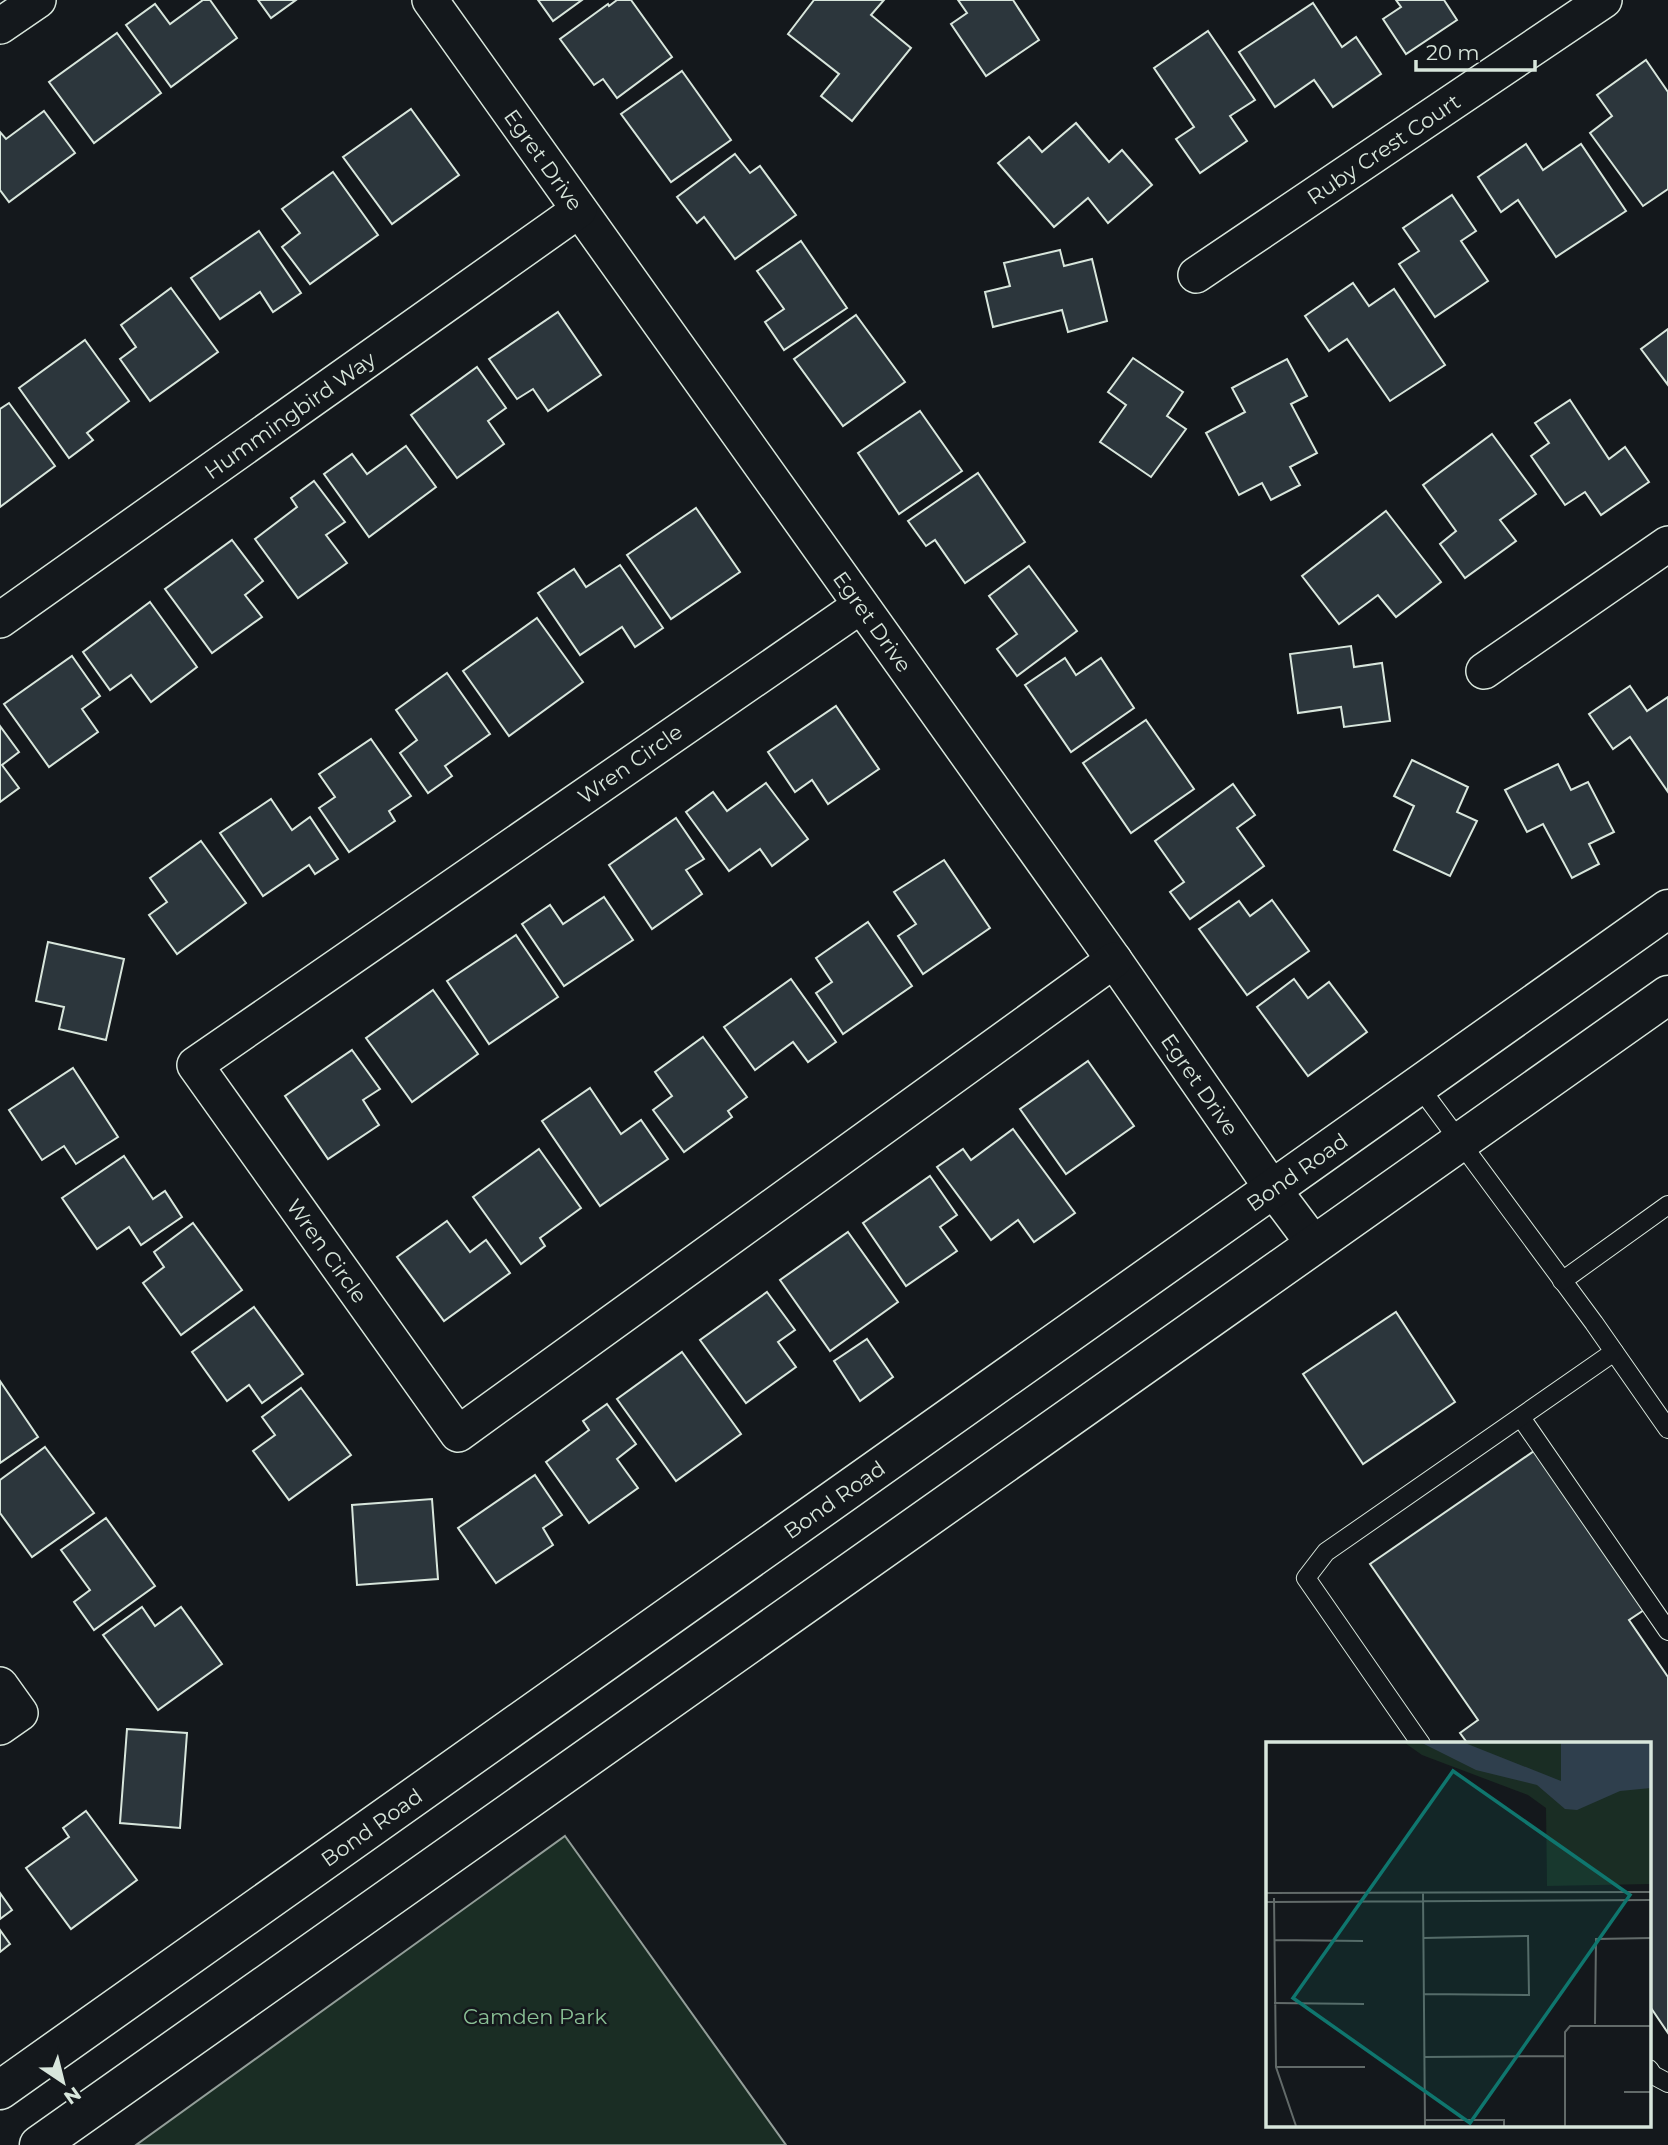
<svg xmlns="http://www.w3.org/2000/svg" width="1668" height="2145" viewBox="0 0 1668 2145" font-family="Montserrat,sans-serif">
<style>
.green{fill:#1a2d24;stroke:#939e99;stroke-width:2}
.building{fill:#2c363c;stroke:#d8e6dc;stroke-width:2}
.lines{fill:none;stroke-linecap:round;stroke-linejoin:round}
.service-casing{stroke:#d8e6dc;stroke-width:20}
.minor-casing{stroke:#d8e6dc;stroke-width:38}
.primary-casing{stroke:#d8e6dc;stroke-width:41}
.service{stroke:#14181c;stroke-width:18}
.minor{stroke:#14181c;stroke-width:35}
.primary{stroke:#14181c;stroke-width:38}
.labels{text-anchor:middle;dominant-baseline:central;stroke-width:5;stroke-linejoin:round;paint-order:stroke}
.street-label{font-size:21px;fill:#d8e6dc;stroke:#14181c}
.park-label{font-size:21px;fill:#8ac095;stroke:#14181c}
.inset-road{fill:none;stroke:#626a69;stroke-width:2}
.view{fill:#0f766e;fill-opacity:0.15;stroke:#0f766e;stroke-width:3.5}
.inset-edge{fill:none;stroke:#d8e6dc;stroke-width:3.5}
</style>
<rect width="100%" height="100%" fill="#14181c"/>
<path class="green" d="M565,1836L786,2145H136Z"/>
<g class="building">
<path d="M203,0H210L237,38L171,87L126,25L155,4L170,24Z"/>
<path d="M258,0H296L271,18Z"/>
<path d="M538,0H582L553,21Z"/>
<path d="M617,0H631L672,57L617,98L603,79L594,85L560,39L608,4L609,6Z"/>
<path d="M814,0H884L871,15L911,48L852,121L821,96L839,74L788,34Z"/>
<path d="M958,0H1013L1039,40L986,76L951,24L967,13Z"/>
<path d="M1396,0H1444L1457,20L1406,54L1383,19L1401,7Z"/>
<path d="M1313,3L1342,47L1356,37L1381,74L1333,107L1314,80L1275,107L1239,52Z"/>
<path d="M1208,31L1255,100L1230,116L1247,141L1200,173L1176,139L1194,127L1154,68Z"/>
<path d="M117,33L161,93L94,143L49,82Z"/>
<path d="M1646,60L1668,92V189L1643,206L1590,133L1612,116L1597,95Z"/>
<path d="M682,71L731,140L671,182L621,114Z"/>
<path d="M411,109L459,175L392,224L343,157Z"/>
<path d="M44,111L75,153L9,202L0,190V132L6,139Z"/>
<path d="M1076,123L1109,162L1122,150L1152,185L1108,223L1088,198L1054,227L998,163L1029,137L1042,152Z"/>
<path d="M1526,144L1543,170L1581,144L1626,211L1556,257L1518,200L1501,212L1478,177Z"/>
<path d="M735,154L750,173L760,166L796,215L735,259L704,217L697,223L677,197Z"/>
<path d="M333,172L378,235L310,284L282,247L300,233L282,209Z"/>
<path d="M1452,195L1476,231L1461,241L1488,281L1435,317L1399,264L1419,251L1403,228Z"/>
<path d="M259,231L301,293L273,312L260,292L220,319L191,278Z"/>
<path d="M801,241L847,308L784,350L765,322L784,309L757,271Z"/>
<path d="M1060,250L1064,266L1092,259L1107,321L1068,332L1062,310L993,327L985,292L1010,286L1004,263Z"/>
<path d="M1353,283L1369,306L1394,289L1445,365L1390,401L1347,339L1329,351L1305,316Z"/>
<path d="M171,288L218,352L150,401L120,359L136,347L121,325Z"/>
<path d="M558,312L601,375L548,411L533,389L517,399L489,359Z"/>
<path d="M856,315L905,382L843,426L794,359Z"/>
<path d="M1668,329V385L1641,349Z"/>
<path d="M85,340L129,401L87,433L93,440L69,458L19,388Z"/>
<path d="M1133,358L1183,392L1167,416L1186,429L1151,477L1100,442L1126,405L1108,392Z"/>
<path d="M1287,359L1307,396L1291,404L1317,453L1290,467L1300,485L1271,500L1262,483L1239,495L1206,433L1245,412L1232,388Z"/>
<path d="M477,367L506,408L488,421L504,444L457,478L411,415Z"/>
<path d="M1570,400L1609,459L1625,447L1649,482L1601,515L1585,492L1565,505L1531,456L1549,443L1535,423Z"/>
<path d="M9,403L55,466L0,507V409Z"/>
<path d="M920,411L962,471L899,514L858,453Z"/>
<path d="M1492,434L1536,494L1500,520L1516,541L1465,578L1440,544L1456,531L1423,485Z"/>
<path d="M406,446L436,487L369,537L324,474L352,454L367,474Z"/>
<path d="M978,473L1025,542L965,583L935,540L926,546L908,521Z"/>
<path d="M314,481L345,522L326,535L347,563L298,598L255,539L297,507L291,498Z"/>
<path d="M696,508L740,572L671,619L627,555Z"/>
<path d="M1386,511L1441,582L1396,617L1378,595L1339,624L1302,576Z"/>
<path d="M232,540L263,581L245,595L262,617L212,653L165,589Z"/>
<path d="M620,565L663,628L635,647L622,627L580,655L538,593L574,569L586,587Z"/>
<path d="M1029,566L1077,631L1017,676L997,649L1017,634L989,596Z"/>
<path d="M150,602L197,667L151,702L131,675L110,690L83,652Z"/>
<path d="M537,618L583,682L509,736L463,671Z"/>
<path d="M1351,646L1354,667L1382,663L1390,721L1344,727L1341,707L1298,713L1290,654Z"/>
<path d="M72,656L100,696L82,709L98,732L49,767L4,704Z"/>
<path d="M1065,658L1076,675L1101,658L1134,708L1071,752L1025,685Z"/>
<path d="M447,673L490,734L445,766L452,776L428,793L400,753L417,740L396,710Z"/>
<path d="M1630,686L1647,711L1668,697V792L1630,737L1613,749L1589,714Z"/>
<path d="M836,706L879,769L828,804L812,780L795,792L768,752Z"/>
<path d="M1146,720L1194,789L1131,833L1083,763Z"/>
<path d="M0,726L19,752L2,765L19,788L0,802Z"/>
<path d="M371,739L411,796L389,811L395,821L349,852L319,808L335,797L319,774Z"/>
<path d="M1412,760L1468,787L1457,812L1477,821L1450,876L1394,850L1414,806L1394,796Z"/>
<path d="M1558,764L1571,790L1588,782L1614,832L1589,844L1599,864L1572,878L1543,824L1527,832L1505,790Z"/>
<path d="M766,783L808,839L772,866L760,849L729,871L686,812L713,792L727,811Z"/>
<path d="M1233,784L1255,815L1237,828L1264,866L1190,919L1170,892L1184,882L1155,841Z"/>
<path d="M271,799L292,830L310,817L338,859L315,874L309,865L263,896L220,833Z"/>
<path d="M676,818L704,859L686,870L702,894L652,929L609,865Z"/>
<path d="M201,841L246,903L177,954L149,915L167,902L150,878Z"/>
<path d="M944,860L990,928L923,974L898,936L916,924L894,892Z"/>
<path d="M604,897L633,940L564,986L522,924L550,905L563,924Z"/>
<path d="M1272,900L1309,951L1247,995L1199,929L1239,901L1250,916Z"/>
<path d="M868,922L912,986L843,1034L816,993L832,982L816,958Z"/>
<path d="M516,935L558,997L489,1044L447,981Z"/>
<path d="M48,942L124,959L106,1040L59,1029L64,1007L36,1001Z"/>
<path d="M791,979L836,1042L808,1062L793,1042L755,1070L724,1027Z"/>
<path d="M1294,979L1308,998L1329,982L1367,1032L1308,1076L1257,1007Z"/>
<path d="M433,990L478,1054L412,1102L366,1038Z"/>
<path d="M703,1037L747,1097L728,1111L732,1117L684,1152L653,1110L672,1096L655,1072Z"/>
<path d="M352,1050L380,1089L363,1100L379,1125L328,1159L285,1096Z"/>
<path d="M1088,1061L1134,1126L1066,1174L1020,1109Z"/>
<path d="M73,1068L118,1137L76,1164L64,1146L42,1160L9,1110Z"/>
<path d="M590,1088L621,1134L641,1120L668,1159L600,1206L542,1121Z"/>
<path d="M1013,1129L1075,1213L1034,1242L1018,1220L991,1240L937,1167L963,1149L971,1160Z"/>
<path d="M539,1149L581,1208L540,1238L545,1246L521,1264L473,1197Z"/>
<path d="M124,1156L153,1199L165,1191L182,1217L141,1245L129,1227L97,1249L62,1198Z"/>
<path d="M930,1176L957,1215L940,1227L957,1251L906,1286L863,1223Z"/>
<path d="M447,1221L470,1252L486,1240L510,1273L444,1321L397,1257Z"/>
<path d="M193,1223L242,1290L181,1335L143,1283L164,1267L154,1252Z"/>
<path d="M848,1232L898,1302L830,1351L780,1280Z"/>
<path d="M767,1292L795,1330L778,1342L796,1367L746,1403L700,1340Z"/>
<path d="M254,1307L303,1374L262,1403L249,1385L227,1401L192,1352Z"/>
<path d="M1396,1312L1455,1402L1363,1464L1303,1374Z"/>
<path d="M867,1339L893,1377L860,1401L834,1361Z"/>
<path d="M682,1352L741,1434L676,1481L617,1399Z"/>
<path d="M0,1381L38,1437L0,1463Z"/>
<path d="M301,1388L351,1455L289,1500L253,1451L275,1435L262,1417Z"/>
<path d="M607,1404L636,1444L617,1459L638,1488L589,1523L546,1462L589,1430L583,1421Z"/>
<path d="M45,1447L94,1513L32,1557L0,1513V1480Z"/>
<path d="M1537,1449L1647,1608L1629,1620L1668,1677V2033L1649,2005V1744H1468L1460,1733L1478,1720L1370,1564Z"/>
<path d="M535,1475L562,1515L543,1528L553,1545L496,1583L458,1528Z"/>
<path d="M432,1499L438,1579L357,1585L352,1505Z"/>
<path d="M106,1518L155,1586L94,1630L74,1602L90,1590L61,1550Z"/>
<path d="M142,1607L155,1626L181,1607L222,1664L158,1710L103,1635Z"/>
<path d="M127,1729L187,1733L180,1828L120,1823Z"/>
<path d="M86,1811L137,1880L71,1929L26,1868L69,1837L63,1828Z"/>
<path d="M0,1893L12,1910L0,1919Z"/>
<path d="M0,1930L10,1944L0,1952Z"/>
</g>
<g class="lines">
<g class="service-casing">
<g id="service">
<path d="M1418,1085L1594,1323L1668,1429"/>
<path d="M1562,1281L1668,1205"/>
<path d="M1522,1419L1668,1631"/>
<path d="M1421,1744L1306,1578L1326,1552L1614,1352"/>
<path d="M1649,2069L1653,2075L1668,2083"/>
</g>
</g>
<g class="minor-casing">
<g id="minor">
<path id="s1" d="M430,0L1114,960L1272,1188L1314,1244"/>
<path d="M0,26L38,0"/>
<path id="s2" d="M1196,275L1604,0"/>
<path id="s3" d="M860,606L195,1065L458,1434L1114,960"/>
<path id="s4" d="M0,620L579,210"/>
<path d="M1484,671L1668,544"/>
<path d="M0,1685L20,1713L0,1727"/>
</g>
</g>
<g class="primary-casing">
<g id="primary">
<path id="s5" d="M0,2090L1668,909"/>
<path d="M39,2145L1668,995"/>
</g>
</g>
<use href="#service" class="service"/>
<use href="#minor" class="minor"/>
<use href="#primary" class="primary"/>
</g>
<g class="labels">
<g class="street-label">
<text stroke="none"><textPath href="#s2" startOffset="226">Ruby Crest Court</textPath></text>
<text stroke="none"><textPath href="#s1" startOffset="196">Egret Drive</textPath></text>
<text stroke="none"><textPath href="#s4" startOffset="355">Hummingbird Way</textPath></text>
<text stroke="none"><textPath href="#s1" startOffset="763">Egret Drive</textPath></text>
<text transform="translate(630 764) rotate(-35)">Wren Circle</text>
<text stroke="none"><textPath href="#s1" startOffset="1330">Egret Drive</textPath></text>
<text stroke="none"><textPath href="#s5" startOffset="1589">Bond Road</textPath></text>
<text stroke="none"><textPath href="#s3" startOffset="1036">Wren Circle</textPath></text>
<text stroke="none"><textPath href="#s5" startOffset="1022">Bond Road</textPath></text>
<text stroke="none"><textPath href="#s5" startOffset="455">Bond Road</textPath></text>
</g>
<g class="park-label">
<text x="535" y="2016">Camden Park</text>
</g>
</g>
<g transform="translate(1266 1742)">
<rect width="385" height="385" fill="#14181c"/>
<path d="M139,1H385V142L281,144L280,66L262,53L156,13Z" fill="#1a2d24"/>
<path d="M156,1H199L295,39V1H385V46L354,49L311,68L299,67L271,43L210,28Z" fill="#2f3f4d"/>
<path class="inset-road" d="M0,151L385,150M157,151L159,384M8,156L10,325L30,384M0,160L385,158M157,196L262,194L263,253L158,252M8,198L97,199M8,261L98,262M329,282L330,197L385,196M158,315L299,314M10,325H99M358,350H385M159,378H238V384M299,384V290L304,284H385"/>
<path class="view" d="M187,29L364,153L204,381L27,256Z"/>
<rect width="385" height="385" class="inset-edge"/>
</g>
<g transform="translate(63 2082) rotate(145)" stroke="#14181c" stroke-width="5" paint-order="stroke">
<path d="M0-5L12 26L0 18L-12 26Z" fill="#d8e6dc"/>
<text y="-10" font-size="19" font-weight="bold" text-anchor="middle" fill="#d8e6dc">N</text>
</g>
<path d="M1416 60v10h119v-10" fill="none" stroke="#d8e6dc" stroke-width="3.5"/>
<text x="1426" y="60" font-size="21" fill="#d8e6dc" stroke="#14181c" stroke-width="5" paint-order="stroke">20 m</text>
</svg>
